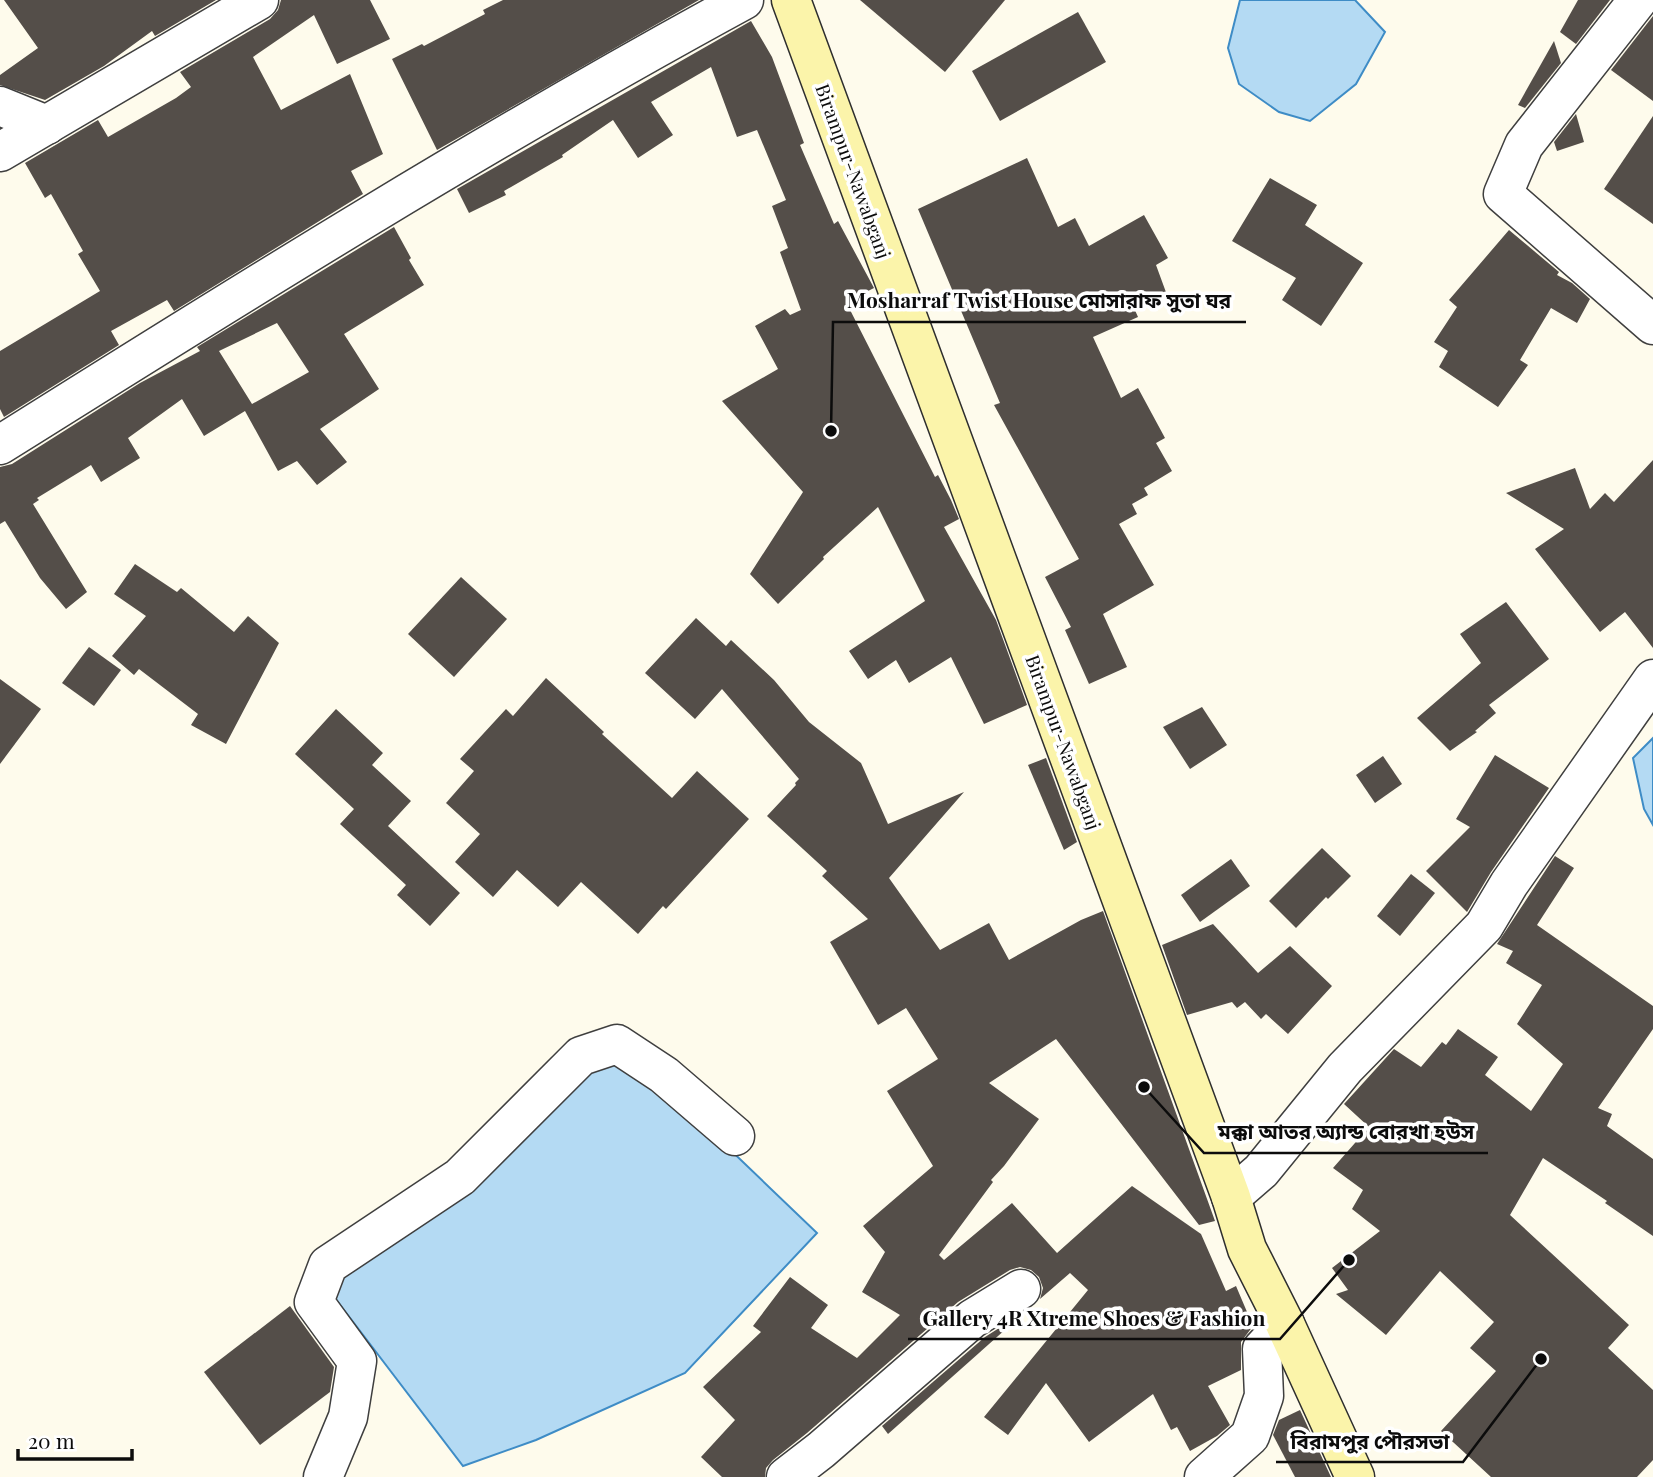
<svg xmlns="http://www.w3.org/2000/svg" width="1653" height="1477" viewBox="0 0 1653 1477" font-family="'Playfair Display','Noto Sans Bengali',serif">
<style>
.water{fill:#b4daf3;stroke:#3e8cc6;stroke-width:2}
.building{fill:#544e49;fill-rule:evenodd}
.lines{fill:none;stroke-linecap:round;stroke-linejoin:round}
.minor-casing{stroke:#3f3f3f;stroke-width:41}
.tertiary-casing{stroke:#3f3f3f;stroke-width:41}
.secondary-casing{stroke:#2e2e2e;stroke-width:41}
.minor{stroke:#fff;stroke-width:38}
.tertiary{stroke:#fff;stroke-width:38}
.secondary{stroke:#fbf4aa;stroke-width:38}
.labels{text-anchor:middle;dominant-baseline:central;stroke-width:7;stroke-linejoin:round;paint-order:stroke}
.street-label{font-size:19px;fill:#0c0c0c;stroke:#fff}
.leader{fill:none;stroke:#0c0c0c;stroke-width:2.5}
.callout-dot{fill:#0c0c0c;stroke:#fff;stroke-width:2.5}
.callout-label{font-size:21px;text-anchor:middle;font-weight:bold;fill:#0c0c0c;stroke:#fff;stroke-width:7;stroke-linejoin:round;paint-order:stroke}
</style>
<rect width="100%" height="100%" fill="#fefbec"/>
<g class="water">
<path d="M1240,0H1355L1385,32L1356,84L1310,121L1279,112L1239,84L1228,48Z"/>
<path d="M1653,738V825L1644,809L1633,758Z"/>
<path d="M603,1053L672,1094L817,1233L685,1373L536,1440L463,1466L328,1289Z"/>
</g>
<g class="building">
<path d="M4,0H216L155,36L152,31L104,66L45,100L0,85V75L38,48Z"/>
<path d="M281,0H370L390,39L337,64L314,15L253,57L281,110L350,74L383,154L351,171L363,194L174,311L167,300L111,331L119,345L4,417L0,409V351L100,291L78,254L83,251L51,194L45,198L25,163L98,120L108,137L176,98L191,87L180,72L270,19L278,10Z"/>
<path d="M503,0H699L437,150L392,59L422,44L424,46L485,14L483,10Z"/>
<path d="M860,0H1005L945,72Z"/>
<path d="M1578,0H1610L1576,44L1560,32Z"/>
<path d="M1078,12L1106,62L1000,121L972,71Z"/>
<path d="M1653,16V101L1611,70Z"/>
<path d="M751,21L772,57L804,143L800,145L834,224L838,221L874,288L846,302L935,477L938,475L951,500L959,519L944,527L996,620L1027,705L984,724L951,657L909,683L896,660L868,679L849,651L925,601L878,507L823,557L824,559L778,604L750,574L803,492L722,401L778,369L755,326L785,309L790,315L801,310L780,252L788,248L772,206L786,200L757,130L737,137L711,67L651,102L673,135L638,158L613,120L562,155L563,157L504,191L506,195L469,213L457,189Z"/>
<path d="M1554,41L1561,63L1525,108L1518,105Z"/>
<path d="M1576,114L1584,142L1557,151L1554,142Z"/>
<path d="M1653,116V224L1604,189Z"/>
<path d="M1027,158L1058,227L1075,218L1089,246L1144,215L1168,258L1156,265L1167,295L1134,308L1138,317L1093,337L1121,398L1138,388L1165,438L1156,443L1172,471L1144,488L1148,495L1132,504L1137,514L1119,524L1154,585L1103,614L1127,667L1089,684L1065,630L1071,627L1045,577L1079,559L994,405L1000,403L918,209Z"/>
<path d="M1270,178L1317,205L1305,225L1363,263L1321,326L1282,300L1296,278L1232,241Z"/>
<path d="M394,227L411,258L409,260L424,285L344,334L379,389L320,429L347,462L317,485L297,461L278,471L245,411L204,436L182,399L128,438L140,458L101,482L91,465L37,498L39,500L33,504L87,592L66,609L40,578L5,521L0,524V467L12,464L140,383L200,351L197,347ZM277,323L309,372L252,404L219,351Z"/>
<path d="M1509,230L1559,272L1557,275L1572,283L1590,299L1577,323L1551,308L1520,360L1528,365L1498,407L1439,367L1448,351L1434,342L1457,307L1449,300Z"/>
<path d="M1653,460V648L1625,612L1600,632L1535,549L1564,529L1506,493L1575,468L1590,509L1605,493L1614,502Z"/>
<path d="M135,564L177,592L181,588L234,632L248,616L279,643L226,744L191,725L198,714L139,669L134,675L112,656L146,616L114,594Z"/>
<path d="M461,577L507,619L454,677L408,634Z"/>
<path d="M1506,602L1549,659L1489,705L1496,713L1475,731L1477,732L1450,751L1417,718L1481,663L1460,634Z"/>
<path d="M696,618L726,646L731,640L774,680L809,722L861,763L888,824L964,792L889,878L940,950L989,923L1009,960L1081,920L1103,911L1215,1221L1199,1225L1056,1039L989,1083L1039,1119L1004,1166L991,1180L993,1182L939,1255L944,1260L1012,1203L1057,1253L1132,1186L1201,1234L1226,1291L1236,1286L1253,1326L1241,1342V1370L1208,1386L1230,1425L1217,1436L1190,1451L1177,1427L1171,1430L1153,1394L1089,1442L1046,1383L1008,1435L984,1417L1088,1290L1070,1273L1040,1299L1043,1288L1039,1277L1031,1270L1020,1267L1010,1270L958,1302L807,1433L773,1460L766,1468L765,1477H722L701,1457L735,1420L703,1387L761,1332L753,1326L790,1277L828,1305L811,1328L857,1358L900,1315L862,1292L885,1252L863,1226L933,1166L887,1091L938,1059L906,1008L878,1025L830,942L868,919L822,876L827,871L767,816L796,785L795,783L799,779L722,689L695,719L645,673Z"/>
<path d="M89,647L121,670L94,706L62,683Z"/>
<path d="M546,678L604,732L602,734L672,798L697,771L749,819L666,909L663,906L638,934L581,882L558,907L517,870L493,897L455,862L480,834L446,803L474,771L460,759L506,709L513,716Z"/>
<path d="M0,679L41,709L0,764Z"/>
<path d="M1202,707L1227,745L1190,769L1163,727Z"/>
<path d="M336,709L383,753L372,765L411,801L388,826L460,893L430,926L397,895L406,885L340,824L354,809L295,754Z"/>
<path d="M1495,755L1549,788L1491,872L1467,912L1426,871L1470,827L1456,819Z"/>
<path d="M1383,756L1402,784L1375,803L1356,775Z"/>
<path d="M1046,758L1077,842L1064,850L1028,765Z"/>
<path d="M1322,848L1351,876L1328,899L1326,897L1296,928L1269,901Z"/>
<path d="M1555,856L1574,868L1537,925L1653,1006V1029L1598,1108L1612,1114L1607,1126L1653,1159V1236L1605,1203L1607,1201L1543,1158L1510,1215L1629,1325L1608,1348L1653,1390V1460L1637,1477H1491L1441,1431L1496,1371L1470,1348L1494,1322L1440,1271L1386,1335L1336,1294L1348,1290L1332,1268L1380,1231L1352,1209L1363,1190L1333,1168L1369,1127L1344,1104L1394,1049L1421,1067L1442,1042L1446,1045L1458,1029L1498,1057L1485,1075L1531,1111L1563,1064L1517,1024L1542,985L1506,963L1513,951L1497,944Z"/>
<path d="M1231,859L1250,886L1200,922L1181,895Z"/>
<path d="M1411,874L1435,893L1400,936L1377,916Z"/>
<path d="M1213,924L1258,973L1290,946L1332,986L1288,1034L1266,1014L1261,1019L1245,1002L1237,1008L1232,1002L1187,1015L1162,945Z"/>
<path d="M290,1306L334,1367L330,1392L260,1445L204,1372Z"/>
<path d="M1026,1311L888,1434L882,1426L985,1337Z"/>
<path d="M1300,1410L1331,1477H1295L1273,1435L1279,1420Z"/>
</g>
<g class="lines">
<g class="minor-casing">
<g id="minor">
<path d="M1638,0L1524,145L1503,194L1653,325"/>
<path d="M0,106L47,125"/>
<path d="M0,152L259,0"/>
<path d="M1231,1197L1261,1171L1345,1068L1484,926L1509,884L1653,679"/>
<path d="M323,1477L348,1417L357,1361L314,1302L328,1265L460,1177L581,1056L617,1044L664,1075L735,1136"/>
<path d="M786,1477L821,1450L972,1319L1021,1289"/>
<path d="M1204,1477L1250,1436L1264,1396L1262,1349L1285,1324"/>
</g>
</g>
<g class="tertiary-casing">
<path id="tertiary" d="M0,445C245,291 490,138 744,0"/>
</g>
<g class="secondary-casing">
<path id="secondary" d="M791,0L1231,1197L1247,1249L1285,1324L1355,1477"/>
</g>
<use href="#minor" class="minor"/>
<use href="#tertiary" class="tertiary"/>
<use href="#secondary" class="secondary"/>
</g>
<g class="labels">
<g class="street-label">
<text transform="translate(854 171) rotate(70)">Birampur-Nawabganj</text>
<text transform="translate(1064 742) rotate(70)">Birampur-Nawabganj</text>
</g>
</g>
<path class="leader" d="M831 431L833 322H1246M1144 1087L1204 1153H1488M1349 1260L1280 1339H908M1541 1359L1463 1462H1276"/>
<g class="callout-dot">
<circle cx="831" cy="431" r="7"/>
<circle cx="1144" cy="1087" r="7"/>
<circle cx="1349" cy="1260" r="7"/>
<circle cx="1541" cy="1359" r="7"/>
</g>
<g class="callout-label">
<text x="1039" y="308">Mosharraf Twist House মোসারাফ সুতা ঘর</text>
<text x="1346" y="1139">মক্কা আতর অ্যান্ড বোরখা হউস</text>
<text x="1094" y="1326">Gallery 4R Xtreme Shoes &amp; Fashion</text>
<text x="1370" y="1449">বিরামপুর পৌরসভা</text>
</g>
<path d="M18 1449v10h114v-10" fill="none" stroke="#0c0c0c" stroke-width="3.5"/>
<text x="28" y="1449" font-size="21" fill="#0c0c0c" stroke="#ffffff" stroke-width="5" paint-order="stroke">20 m</text>
</svg>
